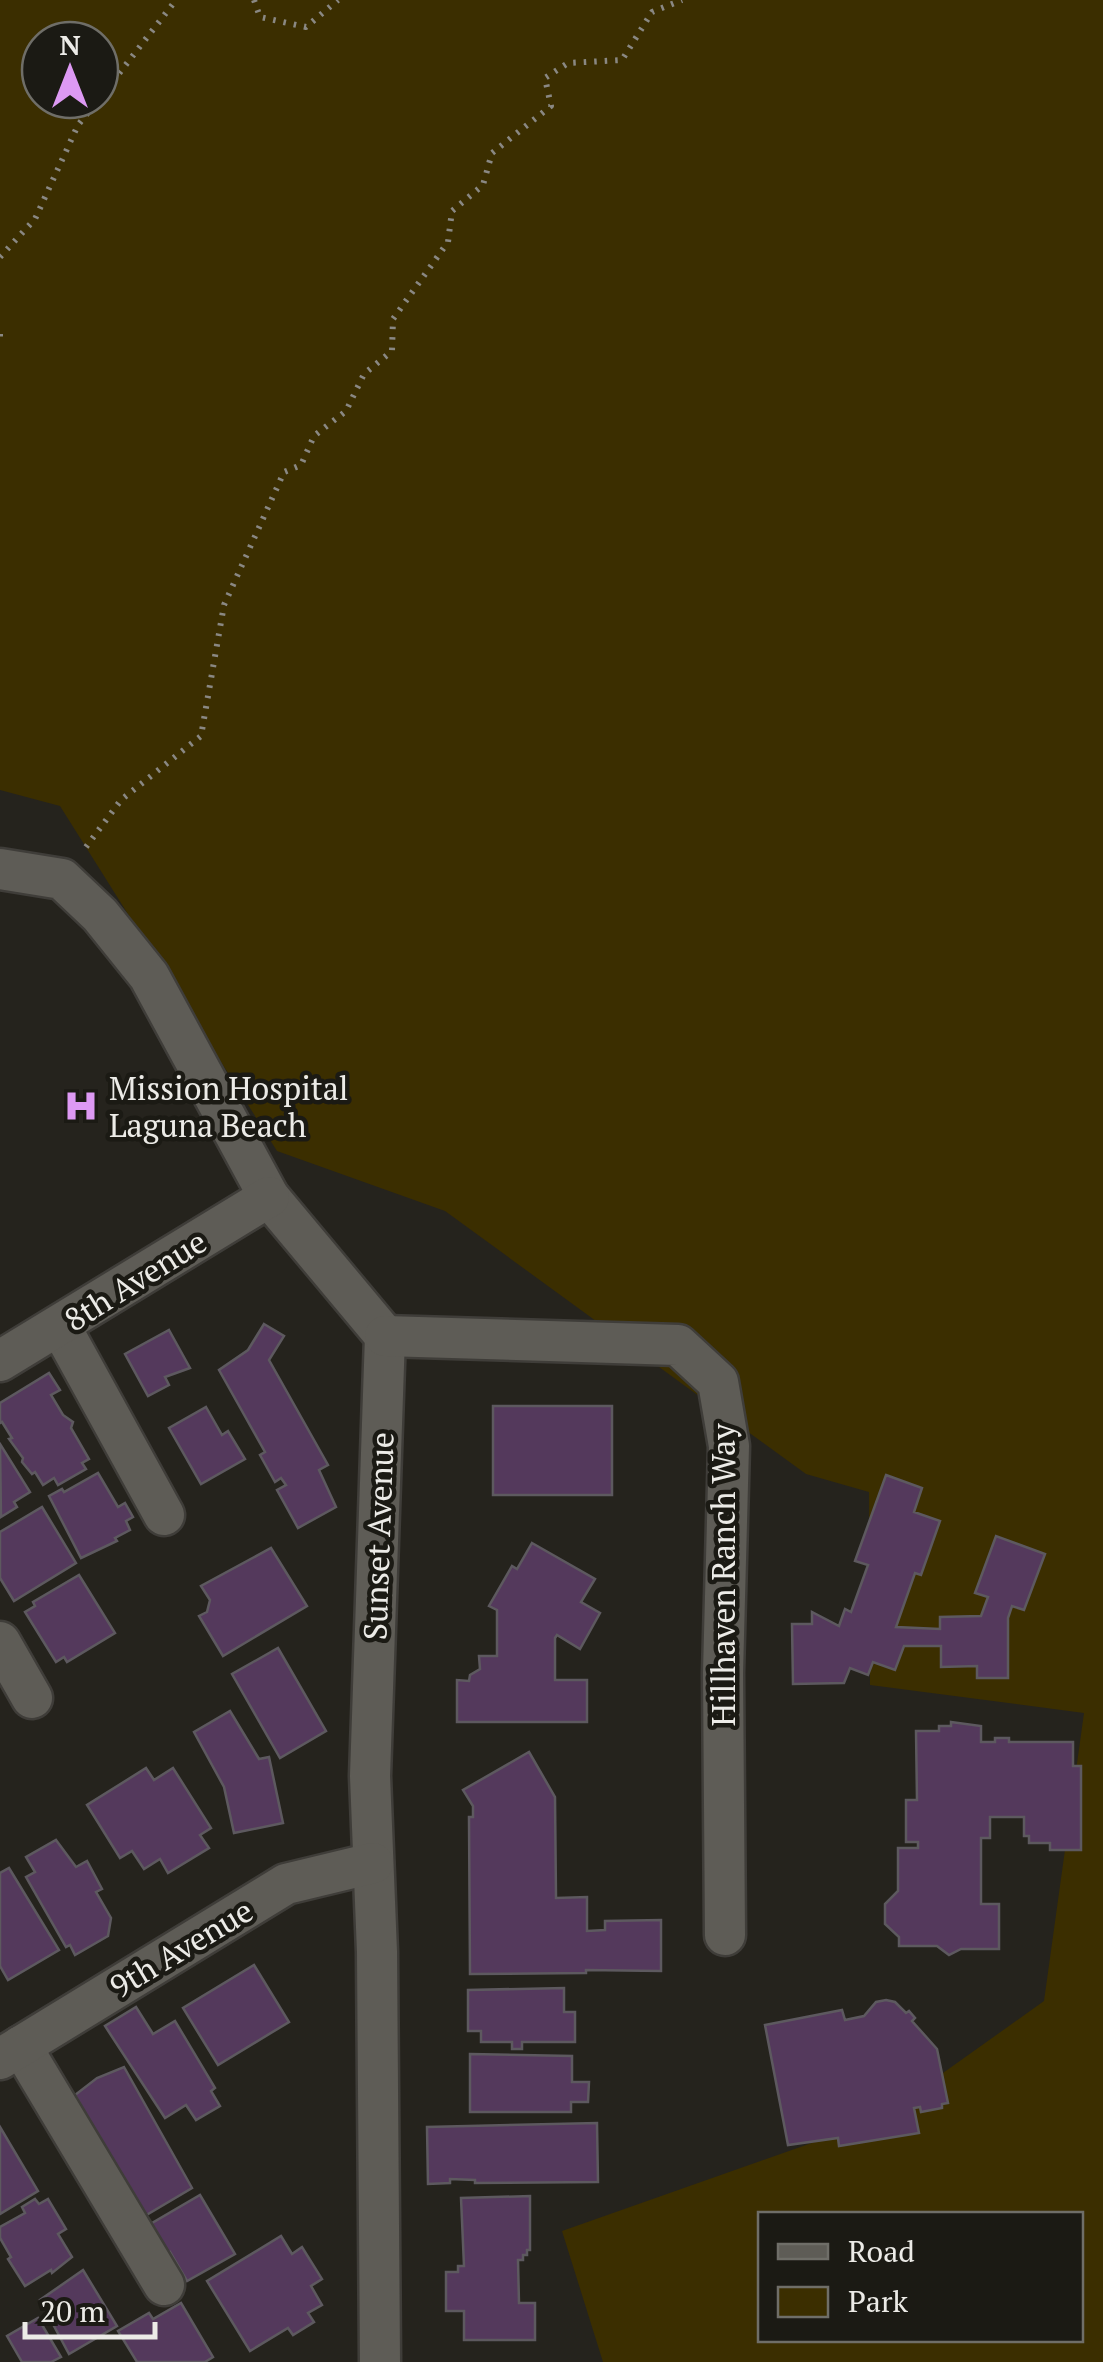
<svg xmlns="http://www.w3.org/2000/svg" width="1103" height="2362" viewBox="0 0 1103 2362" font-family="'PT Serif',serif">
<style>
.green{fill:#3b2e00;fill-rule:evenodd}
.building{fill:#54395c;stroke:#5d595f;stroke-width:2.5}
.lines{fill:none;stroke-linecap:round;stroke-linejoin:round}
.minor-casing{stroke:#3f3d39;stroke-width:45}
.path{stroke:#8a8883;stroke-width:6;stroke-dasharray:2.5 8;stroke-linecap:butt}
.minor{stroke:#5e5c56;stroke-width:40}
.labels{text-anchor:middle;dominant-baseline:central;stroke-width:9;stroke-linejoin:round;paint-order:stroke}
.poi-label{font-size:32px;fill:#ecebe7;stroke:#1b1a14;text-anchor:start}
.street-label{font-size:32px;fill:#ecebe7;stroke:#1b1a14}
</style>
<rect width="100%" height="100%" fill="#25231d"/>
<path class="green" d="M0,0H1103V2362H603L562,2231L877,2120L1044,2001L1084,1713L870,1685L869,1492L806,1474L445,1211L277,1151L60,806L0,790ZM40,40H100V100H40ZM760,2214H1080V2340H760Z"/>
<g class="building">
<path d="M264,1324L284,1336L269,1360L328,1465L319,1470L336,1507L298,1528L277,1490L286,1485L281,1478L275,1482L260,1455L265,1452L219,1370L248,1350Z"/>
<path d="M169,1330L190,1368L165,1377L169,1385L148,1396L125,1354Z"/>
<path d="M49,1373L60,1390L51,1395L63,1415L73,1422L71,1428L89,1459L82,1463L86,1469L58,1485L54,1478L43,1485L35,1472L32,1474L22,1462L23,1458L9,1439L12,1438L2,1422L0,1423V1403Z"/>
<rect x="493" y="1406" width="119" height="89"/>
<path d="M206,1407L222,1435L228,1431L245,1459L201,1484L169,1428Z"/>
<path d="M0,1444L30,1492L14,1502L17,1507L1,1517Z"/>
<path d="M98,1473L118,1507L125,1503L133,1517L126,1521L130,1530L115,1538L117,1541L81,1558L49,1496L62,1489L64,1492Z"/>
<path d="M886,1475L922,1488L914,1512L940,1521L921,1575L915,1573L896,1627L940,1629V1617L981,1616L988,1597L975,1593L996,1536L1045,1554L1024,1610L1012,1606L1008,1618V1678H977V1666L941,1667V1646H904L895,1670L873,1662L868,1675L850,1668L844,1683L793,1684L792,1624H812V1612L839,1626L845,1609L851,1612L868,1565L855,1561Z"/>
<path d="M42,1507L76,1563L14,1601L0,1578V1532Z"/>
<path d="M532,1543L595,1579L581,1602L600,1613L580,1649L557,1635L555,1638V1680H587V1722H457V1680L469,1681L470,1675L480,1669L479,1656H497V1610L489,1606L512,1566L517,1569Z"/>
<path d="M271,1548L307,1606L223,1656L199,1616L207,1612L210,1600L201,1586Z"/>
<path d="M79,1575L115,1633L67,1662L64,1657L56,1662L25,1612L35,1606L33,1602Z"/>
<path d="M278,1648L326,1731L280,1758L232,1674Z"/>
<path d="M230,1711L259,1759L269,1757L283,1823L234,1833L224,1787L194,1732Z"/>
<path d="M951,1722L981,1726V1742H995V1738H1009V1742H1073V1766H1081V1850H1050V1843H1029V1836H1024V1817H990V1838H981V1904H999V1949H961L949,1955L937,1946H899V1937L885,1924V1904L898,1891V1848H918V1842H906V1800H917L916,1731H939V1726H951Z"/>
<path d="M529,1752L555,1797L556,1898L587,1897V1931L605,1930V1921L661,1920V1971L586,1970V1973L470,1974L469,1817H473V1806L463,1790Z"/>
<path d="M146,1768L154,1780L173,1768L211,1828L200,1835L209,1848L168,1873L160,1859L144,1869L132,1851L120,1858L87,1805Z"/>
<path d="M56,1840L76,1867L87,1861L102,1889L96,1892L111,1918L108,1936L75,1955L70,1945L66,1947L26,1877L35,1872L26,1857Z"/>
<path d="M9,1868L59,1950L8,1980L0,1966V1873Z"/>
<path d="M254,1965L289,2022L218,2065L183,2008Z"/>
<path d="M564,1988V2012H575V2042H522V2049H512V2042H481V2031H468V1990Z"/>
<path d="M886,2000L895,2002L906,2013L909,2011L915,2018L912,2021L937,2049L948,2103L942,2104V2108L921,2112L920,2107L914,2108L919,2133L839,2146L838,2138L788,2145L765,2025L842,2010L845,2020L864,2016L876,2002Z"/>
<path d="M136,2007L153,2034L175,2021L215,2088L211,2091L220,2106L196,2120L186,2105L165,2118L105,2026Z"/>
<path d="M470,2054L572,2056V2082H589L588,2102H571V2112H470Z"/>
<path d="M124,2067L192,2188L143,2217L75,2095L97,2078Z"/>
<path d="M597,2123L598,2182L475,2183V2180L450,2179V2183L428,2184L427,2127Z"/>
<path d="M0,2127L38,2191L0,2214Z"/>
<path d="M200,2195L235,2254L187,2281L170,2252L164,2255L147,2226Z"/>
<path d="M530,2196V2250H527V2255H523V2260H518L519,2303H535V2340H464V2311H446V2272H458V2266H464L461,2198Z"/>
<path d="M35,2199L39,2204L48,2199L66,2229L58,2234L72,2257L52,2273L51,2270L25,2286L8,2259L11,2257L0,2238V2227L25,2213L22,2207Z"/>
<path d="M281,2236L292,2254L302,2247L322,2279L311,2286L322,2305L308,2313L314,2322L293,2335L288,2328L250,2351L207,2281Z"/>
<path d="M83,2270L117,2326L69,2354L40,2300Z"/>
<path d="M181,2303L213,2357L205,2362H137L118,2331L149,2313L153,2319Z"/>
<path d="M38,2318L61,2357L51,2362H22L7,2336Z"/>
</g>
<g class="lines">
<g class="minor-casing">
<g id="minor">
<path d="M0,869L62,879L100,915L149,976L269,1197L385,1336L370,1776L377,1952L380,2362"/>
<path d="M60,1326L164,1515"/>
<path d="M385,1336L678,1345L718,1382L729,1446L723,1673L725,1935"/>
<path d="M0,1361L269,1197"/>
<path d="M0,1642L32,1698"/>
<path d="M21,2046L164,2285"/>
<path d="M0,2059L286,1884L373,1863"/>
</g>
</g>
<g class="path">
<path d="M254,0L260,17L306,27L338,0"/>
<path d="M100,98L176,0"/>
<path d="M0,257L35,219L78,125L98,100"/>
<path d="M0,334V341"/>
<path d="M86,847L121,800L201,736L224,605L284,472L301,465L314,436L346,411L364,374L392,351L393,319L448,242L452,211L483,185L492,153L551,106L545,78L568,63L622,60L652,12L682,0"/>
</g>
<use href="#minor" class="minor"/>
</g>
<defs>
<g id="hospital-bare" transform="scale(2.7)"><path d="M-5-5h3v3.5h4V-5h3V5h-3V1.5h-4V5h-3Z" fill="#dd99f3" stroke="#1b1a14" stroke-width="2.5" paint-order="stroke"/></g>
</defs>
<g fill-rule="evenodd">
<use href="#hospital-bare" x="81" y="1106"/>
</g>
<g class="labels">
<g class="poi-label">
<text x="109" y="1088">Mission Hospital<tspan x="109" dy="37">Laguna Beach</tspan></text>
</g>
<g class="street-label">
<text transform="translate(135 1280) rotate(-32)">8th Avenue</text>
<text transform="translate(378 1536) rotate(-88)">Sunset Avenue</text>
<text transform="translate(723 1575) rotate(-90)">Hillhaven Ranch Way</text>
<text transform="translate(181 1948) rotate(-31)">9th Avenue</text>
</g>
</g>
<rect x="758" y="2212" width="325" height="130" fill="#1b1a14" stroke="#6f6e68" stroke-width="2.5"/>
<rect x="778" y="2244" width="50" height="15" fill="#5e5c56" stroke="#6f6e68" stroke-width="2.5"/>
<text x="848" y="2262" font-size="30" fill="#ecebe7">Road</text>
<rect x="778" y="2287" width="50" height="30" fill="#3b2e00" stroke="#6f6e68" stroke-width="2.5"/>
<text x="848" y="2312" font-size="30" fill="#ecebe7">Park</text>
<g transform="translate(70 70)"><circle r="48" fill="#1b1a14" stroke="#6f6e68" stroke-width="2.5"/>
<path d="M0-8L18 38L0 25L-18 38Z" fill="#dd99f3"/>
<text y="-15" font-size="28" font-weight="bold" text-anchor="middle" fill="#ecebe7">N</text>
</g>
<path d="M25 2322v15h130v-15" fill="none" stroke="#ecebe7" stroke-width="5"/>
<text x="40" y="2322" font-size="30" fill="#ecebe7" stroke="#1b1a14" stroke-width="8" paint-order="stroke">20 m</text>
</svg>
